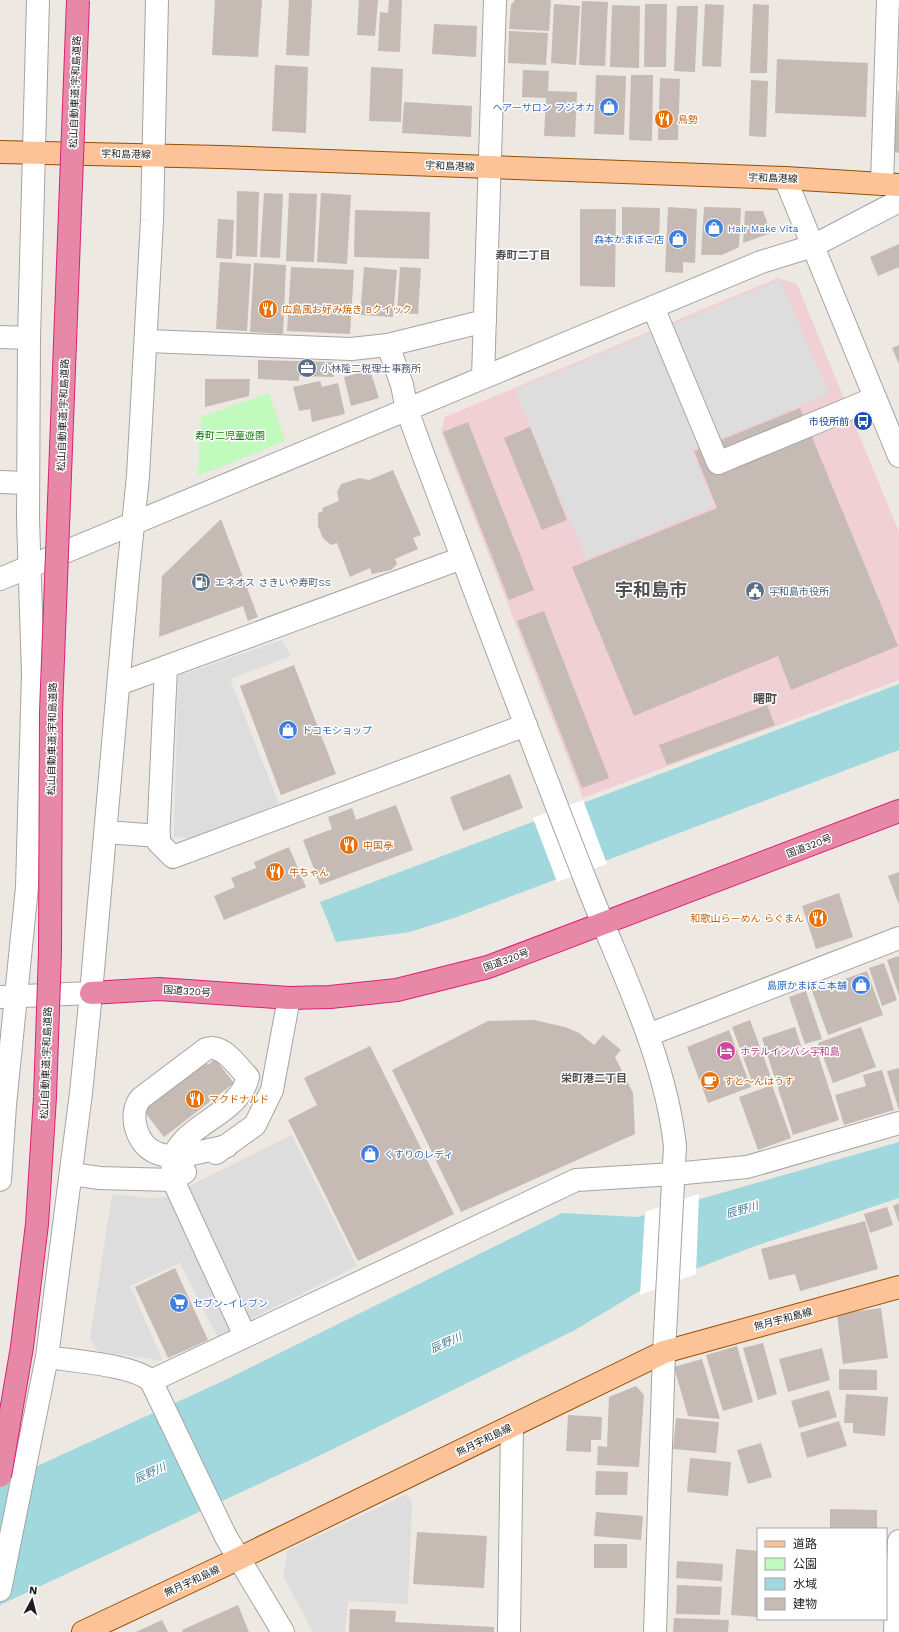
<svg xmlns="http://www.w3.org/2000/svg" width="899" height="1632" viewBox="0 0 899 1632" font-family="'Work Sans','Noto Sans JP',sans-serif">
<style>
.commercial{fill:#f0d0d4}
.park{fill:#c1fabd}
.parking{fill:#ddd}
.water{fill:#a1d8dd}
.pier{fill:#fff}
.building{fill:#c6bab5}
.lines{fill:none;stroke-linecap:round;stroke-linejoin:round}
.minor-casing{stroke:#a4a4a4;stroke-width:24}
.major-casing{stroke:#954f00;stroke-width:24}
.highway-casing{stroke:#da217a;stroke-width:24}
.minor{stroke:#fff;stroke-width:22}
.major{stroke:#fdc398;stroke-width:22}
.highway{stroke:#e788a7;stroke-width:22}
.highway-bridge-casing{stroke:#da217a;stroke-width:24;stroke-linecap:butt}
.highway-bridge{stroke:#e788a7;stroke-width:22}
.labels{text-anchor:middle;dominant-baseline:central;stroke-width:3;stroke-linejoin:round;paint-order:stroke}
.street-label{font-size:10px;fill:#1d1d1d;stroke:#fff}
.shop-label{font-size:10px;fill:#366cbe;stroke:#fff;text-anchor:start}
.food-label{font-size:10px;fill:#c56008;stroke:#fff;text-anchor:start}
.service-label{font-size:10px;fill:#4e5e75;stroke:#fff;text-anchor:start}
.transit-label{font-size:10px;fill:#164399;stroke:#fff;text-anchor:end}
.park-label{font-size:10px;fill:#107b0a;stroke:#fff}
.hotel-label{font-size:10px;fill:#b23c85;stroke:#fff;text-anchor:start}
.neighbourhood-label{font-size:11px;font-weight:bold;fill:#505050;stroke:#fff}
.water-label{font-size:11px;font-style:italic;fill:#427d9d;stroke:#fff}
.quarter-label{font-size:12px;font-weight:bold;fill:#505050;stroke:#fff}
.town-label{font-size:18px;font-weight:bold;fill:#505050;stroke:#fff}
</style>
<rect width="100%" height="100%" fill="#eee8e2"/>
<path class="commercial" d="M778,278L797,284L899,532V680L583,798L441,432L445,417Z"/>
<path class="park" d="M269,393L285,441L198,476L201,417Z"/>
<g class="parking">
<path d="M780,280L829,394L691,450L714,506L586,559L515,390Z"/>
<path d="M282,640L291,656L230,679L279,804L192,839L174,837L178,676Z"/>
<path d="M292,1135L357,1266L217,1336L180,1263L130,1286L163,1361L97,1351L90,1338L112,1194L147,1198L167,1197Z"/>
<path d="M407,1494L412,1503L408,1604L348,1601L345,1632H313L283,1576L288,1550Z"/>
</g>
<g class="water">
<path d="M899,684V750L454,918L410,932L336,942L320,902Z"/>
<path d="M899,1142V1198L755,1246L643,1289L575,1330L327,1452L0,1605V1483L223,1381L562,1213L637,1217Z"/>
</g>
<g class="pier">
<path d="M583,800L607,864L557,882L533,818Z"/>
<path d="M699,1194L696,1274L640,1295L645,1212Z"/>
</g>
<g class="building">
<path d="M215,0H262L258,57L212,55Z"/>
<path d="M289,0H312L309,56L286,55Z"/>
<path d="M359,0H378L375,36L357,35Z"/>
<path d="M389,0H402L400,52L378,51L380,12L388,13Z"/>
<path d="M515,0H551L549,31L509,29L511,5Z"/>
<path d="M582,1L608,2L605,66L579,65Z"/>
<path d="M554,4L580,6L576,65L551,63Z"/>
<path d="M645,4H667L666,67H644Z"/>
<path d="M705,4L724,5L721,67L702,66Z"/>
<path d="M753,4L769,5L767,73H750Z"/>
<path d="M612,5L640,6L639,68L610,67Z"/>
<path d="M677,6H698L695,72L674,71Z"/>
<path d="M434,24L477,26L476,57L432,54Z"/>
<path d="M509,31L548,33L546,65L508,63Z"/>
<path d="M777,59L868,63L866,117L775,113Z"/>
<path d="M275,65L308,67L306,133L272,131Z"/>
<path d="M371,67L403,69L401,122L369,121Z"/>
<path d="M523,70L549,71L548,91L577,92L575,137L544,136L546,98L522,97Z"/>
<path d="M596,75L626,76L624,135L594,134Z"/>
<path d="M631,75H653L652,141L629,140Z"/>
<path d="M660,78L680,79L678,140H658Z"/>
<path d="M751,80L768,81L766,137L749,136Z"/>
<path d="M898,91H899V153L894,152Z"/>
<path d="M404,102L472,106L471,137L402,133Z"/>
<path d="M237,191L259,192L257,257L236,256Z"/>
<path d="M264,193L283,194L280,258L260,257Z"/>
<path d="M289,193L317,194L314,262L286,261Z"/>
<path d="M321,193L351,195L347,264L317,262Z"/>
<path d="M622,207L660,208L659,243H622Z"/>
<path d="M668,207L697,209L695,263L683,262V273L665,272Z"/>
<path d="M704,207L741,208L739,247L722,255H701Z"/>
<path d="M580,209H616L615,287L580,286Z"/>
<path d="M355,210L430,212L429,259L354,257Z"/>
<path d="M745,211H763L771,233L743,243Z"/>
<path d="M218,219L234,220L232,259L216,258Z"/>
<path d="M899,244V267L878,276L870,257Z"/>
<path d="M220,262L251,264L247,331L216,329Z"/>
<path d="M254,263L286,265L283,334L250,332Z"/>
<path d="M291,267L354,270L350,334L287,331Z"/>
<path d="M364,267L397,270L393,317L360,315Z"/>
<path d="M400,267L421,268L418,314L397,313Z"/>
<path d="M899,345V364L892,348Z"/>
<path d="M258,360L334,362V377L299,376V381L258,379Z"/>
<path d="M370,370L379,398L351,406L344,377Z"/>
<path d="M205,379H250L249,396L205,407Z"/>
<path d="M320,381L322,387L338,383L345,414L312,422L310,409L299,411L293,387Z"/>
<path d="M800,408L898,646L791,690L778,656L634,716L572,567L717,508L694,451Z"/>
<path d="M468,422L534,590L509,600L443,432Z"/>
<path d="M530,427L567,520L542,530L504,438Z"/>
<path d="M393,470L421,535L413,538L418,549L395,559L397,564L391,570L372,574L370,568L350,577L337,543L331,545L323,538L318,526V513L323,511L322,508L339,501L337,492L341,484L360,478L369,480Z"/>
<path d="M221,519L258,617L248,621L243,606L159,637L162,576Z"/>
<path d="M544,611L609,778L582,788L517,621Z"/>
<path d="M294,665L336,774L281,795L240,686Z"/>
<path d="M767,705L775,725L667,765L659,745Z"/>
<path d="M510,774L523,808L463,831L450,797Z"/>
<path d="M396,805L413,850L320,885L303,840L332,829L328,817L352,808L356,820Z"/>
<path d="M289,847L306,887L224,920L214,896L235,887L231,878L256,868L254,862Z"/>
<path d="M899,872V905L888,876Z"/>
<path d="M839,893L853,937L816,949L802,906Z"/>
<path d="M899,956V996L887,960Z"/>
<path d="M884,963L897,1000L882,1006L869,968Z"/>
<path d="M867,971L883,1015L828,1035L812,991Z"/>
<path d="M806,991L822,1039L805,1044L789,997Z"/>
<path d="M534,1020L565,1027L579,1033L594,1045L603,1035L621,1050L615,1057L633,1093L635,1134L461,1212L392,1070L488,1021Z"/>
<path d="M750,1020L771,1077L753,1084L732,1027Z"/>
<path d="M795,1027L803,1052L816,1048L839,1120L793,1135L762,1038Z"/>
<path d="M861,1027L876,1067L833,1083L818,1043Z"/>
<path d="M729,1030L751,1087L708,1103L687,1047Z"/>
<path d="M370,1046L454,1214L358,1261L288,1120L317,1105L304,1078Z"/>
<path d="M203,1058L208,1065L215,1059L234,1083L164,1137L141,1107Z"/>
<path d="M899,1068V1110L887,1071Z"/>
<path d="M882,1070L894,1110L844,1125L835,1095L866,1086L863,1075Z"/>
<path d="M772,1085L791,1138L758,1150L739,1097Z"/>
<path d="M899,1203V1223L893,1206Z"/>
<path d="M887,1207L893,1225L870,1233L864,1214Z"/>
<path d="M865,1221L878,1269L800,1291L795,1274L769,1280L761,1249Z"/>
<path d="M175,1268L208,1340L168,1358L135,1287Z"/>
<path d="M881,1308L888,1358L843,1364L837,1314Z"/>
<path d="M763,1343L777,1394L758,1400L743,1348Z"/>
<path d="M737,1346L753,1402L723,1411L706,1355Z"/>
<path d="M822,1348L830,1380L788,1392L779,1359Z"/>
<path d="M702,1359L720,1419L688,1416L674,1367Z"/>
<path d="M839,1369L877,1370V1390H839Z"/>
<path d="M636,1386L644,1395L639,1467L597,1465L598,1446L607,1447L609,1397Z"/>
<path d="M829,1390L837,1417L799,1428L791,1401Z"/>
<path d="M846,1394L888,1397L885,1436L853,1433V1423H844Z"/>
<path d="M568,1415L602,1417L601,1440H591V1452L566,1451Z"/>
<path d="M676,1418L719,1422L716,1453L673,1449Z"/>
<path d="M839,1421L847,1446L807,1458L800,1433Z"/>
<path d="M761,1443L772,1477L748,1484L737,1450Z"/>
<path d="M690,1458L731,1462L728,1496L687,1492Z"/>
<path d="M596,1471L628,1472L627,1495H595Z"/>
<path d="M830,1509L877,1510V1529H830Z"/>
<path d="M596,1512L643,1516L641,1540L594,1536Z"/>
<path d="M417,1532L487,1536L484,1588L413,1584Z"/>
<rect x="594" y="1544" width="33" height="24"/>
<path d="M736,1549L758,1551V1617L731,1615Z"/>
<path d="M677,1561L723,1564L722,1581L676,1578Z"/>
<path d="M677,1585L722,1587L720,1615L676,1614Z"/>
<path d="M238,1605L249,1632H183L182,1630Z"/>
<path d="M350,1609L396,1611L395,1622L494,1627V1632H349Z"/>
<path d="M674,1618L729,1620L728,1632H673Z"/>
<path d="M162,1620L168,1632H136Z"/>
</g>
<g class="lines">
<g class="minor-casing">
<g id="minor">
<path d="M785,178L899,456"/>
<path d="M882,184L888,0"/>
<path d="M653,307L718,463L875,398"/>
<path d="M0,337L29,338"/>
<path d="M147,341L351,349L388,345L485,321"/>
<path d="M388,345L402,385L407,410L423,454C477,597 531,741 587,884C620,969 665,1055 675,1146L664,1352L655,1632"/>
<path d="M483,377L495,0"/>
<path d="M0,482L27,483"/>
<path d="M0,579L761,262L813,246L899,201"/>
<path d="M166,667L158,842L173,857L526,725"/>
<path d="M119,684L462,558"/>
<path d="M106,832L159,836"/>
<path d="M0,997L91,993"/>
<path d="M648,1035L899,938"/>
<path d="M227,1146L179,1157C172,1156 163,1156 157,1153C137,1146 127,1114 141,1098L206,1049C223,1043 237,1066 248,1077C240,1113 188,1123 174,1155C171,1162 173,1173 173,1180L245,1336"/>
<path d="M216,1153L255,1125L272,1090L289,998"/>
<path d="M71,1174L100,1178L173,1180L185,1172"/>
<path d="M0,1180L5,1105L27,887L33,674L28,519L29,338L38,0"/>
<path d="M47,1357C73,1361 134,1365 151,1381L226,1537L283,1632"/>
<path d="M151,1381L576,1180L674,1174L747,1167L899,1123"/>
<path d="M0,1590L47,1357L81,1093L91,993L128,574L138,476L152,220L157,0"/>
<path d="M509,1632L512,1426"/>
<path d="M895,1632L899,1541"/>
</g>
</g>
<g class="major-casing">
<g id="major">
<path d="M0,152L221,157L785,178L899,185"/>
<path d="M83,1632L240,1558L664,1352L899,1287"/>
</g>
</g>
<g class="highway-casing">
<path id="highway" d="M91,993L159,989L289,998L330,997L397,990L488,967L899,811"/>
</g>
<use href="#minor" class="minor"/>
<use href="#major" class="major"/>
<use href="#highway" class="highway"/>
<g class="highway-bridge-casing">
<path id="highway-bridge" d="M0,1476L22,1347L37,1224L45,1097L50,952L51,712L78,0"/>
</g>
<use href="#highway-bridge" class="highway-bridge"/>
</g>
<defs>
<g id="shop-disc" transform="scale(1)"><circle r="9.5" fill="#3f7fe0" stroke="#fff"/><path d="M-5-2.5h2.3a2.7 3.5 0 0 1 5.4 0H5L5.5 6h-11ZM-1.5-2.5h3a1.5 2.3 0 0 0-3 0Z" fill="#fff"/></g>
<g id="restaurant-disc" transform="scale(1)"><circle r="9.5" fill="#e8710a" stroke="#fff"/><path d="M-5-6h1v4h1v-4h1v4h1v-4h1v5L-1.5 .5V6h-2V.5L-5-1ZM5-6V6H3V1.5H1.5Q1.5-4 5-6Z" fill="#fff"/></g>
<g id="office-disc" transform="scale(1)"><circle r="9.5" fill="#5c6f8a" stroke="#fff"/><path d="M-6-3h4V-5.5h4V-3h4V5H-6ZM-1-4.5V-3h2v-1.5ZM-6 0V1H6V0Z" fill="#fff"/></g>
<g id="bus-disc" transform="scale(1)"><circle r="9.5" fill="#1a4fb4" stroke="#fff"/><path d="M-5-6H5V4H4V6H2V4H-2V6H-4V4H-5ZM-3.5-4V0h7V-4ZM-3.5 1.2v1.5H-2V1.2ZM2 1.2v1.5H3.5V1.2Z" fill="#fff"/></g>
<g id="fuel-disc" transform="scale(1)"><circle r="9.5" fill="#5c6f8a" stroke="#fff"/><path d="M-5.5-6h7V0h2V4h1.3V-2.5L3-4.5l.8-.8L6-3V5H2.5V1h-1V6h-7ZM-4.2-4.7v3.2H.2V-4.7Z" fill="#fff"/></g>
<g id="civic-disc" transform="scale(1)"><circle r="9.5" fill="#5c6f8a" stroke="#fff"/><path d="M-.6-6.5H3V-4.5H.6V-3L4-1V1h2V6H-6V1h2V-1L-.6-3ZM-1.2 2.5V6h2.4V2.5Z" fill="#fff"/></g>
<g id="hotel-disc" transform="scale(1)"><circle r="9.5" fill="#d1479c" stroke="#fff"/><path d="M-6-4.5h1.5V1H6V5H4.5V3h-9V5H-6ZM-4 0a1.8 1.8 0 1 1 3.6 0ZM.5 0V-2.5h3Q6-2.5 6 0Z" fill="#fff"/></g>
<g id="cafe-disc" transform="scale(1)"><circle r="9.5" fill="#e8710a" stroke="#fff"/><path d="M-5.5-4.5H6V0H3Q3 3.5 0 3.5H-2.5Q-5.5 3.5-5.5 0ZM3-3.2v2h1.7v-2ZM-6 4.5H4V6H-6Z" fill="#fff"/></g>
<g id="supermarket-disc" transform="scale(1)"><circle r="9.5" fill="#3f7fe0" stroke="#fff"/><path d="M-6-5.5h2.5l.6 2H6L4.5 2H-2.5L-4.4-4H-6ZM-1.5 3.2a1.3 1.3 0 1 0 .1 0ZM3 3.2a1.3 1.3 0 1 0 .1 0Z" fill="#fff"/></g>
</defs>
<g fill-rule="evenodd">
<use href="#shop-disc" x="609" y="107"/>
<use href="#restaurant-disc" x="664" y="119"/>
<use href="#shop-disc" x="714" y="228"/>
<use href="#shop-disc" x="678" y="239"/>
<use href="#restaurant-disc" x="268" y="309"/>
<use href="#office-disc" x="307" y="368"/>
<use href="#bus-disc" x="863" y="421"/>
<use href="#fuel-disc" x="201" y="582"/>
<use href="#civic-disc" x="755" y="591"/>
<use href="#shop-disc" x="288" y="730"/>
<use href="#restaurant-disc" x="349" y="845"/>
<use href="#restaurant-disc" x="275" y="872"/>
<use href="#restaurant-disc" x="818" y="918"/>
<use href="#shop-disc" x="861" y="985"/>
<use href="#hotel-disc" x="726" y="1051"/>
<use href="#cafe-disc" x="710" y="1081"/>
<use href="#restaurant-disc" x="195" y="1099"/>
<use href="#shop-disc" x="370" y="1154"/>
<use href="#supermarket-disc" x="179" y="1303"/>
</g>
<g class="labels">
<g class="street-label">
<text transform="translate(75 92) rotate(-88)">松山自動車道;宇和島道路</text>
<text transform="translate(126 154) rotate(1)">宇和島港線</text>
<text transform="translate(450 166) rotate(2)">宇和島港線</text>
<text transform="translate(773 178) rotate(2)">宇和島港線</text>
<text transform="translate(63 415) rotate(-88)">松山自動車道;宇和島道路</text>
<text transform="translate(52 739) rotate(-89)">松山自動車道;宇和島道路</text>
<text transform="translate(809 846) rotate(-21)">国道320号</text>
<text transform="translate(506 960) rotate(-20)">国道320号</text>
<text transform="translate(187 991) rotate(4)">国道320号</text>
<text transform="translate(46 1063) rotate(-88)">松山自動車道;宇和島道路</text>
<text transform="translate(783 1319) rotate(-15)">無月宇和島線</text>
<text transform="translate(484 1440) rotate(-26)">無月宇和島線</text>
<text transform="translate(192 1581) rotate(-25)">無月宇和島線</text>
</g>
<g class="shop-label">
<text x="595" y="107" text-anchor="end">ヘアーサロン フジオカ</text>
<text x="728" y="228">Hair Make Vita</text>
<text x="664" y="239" text-anchor="end">森本かまぼこ店</text>
<text x="302" y="730">ドコモショップ</text>
<text x="847" y="985" text-anchor="end">島原かまぼこ本舗</text>
<text x="384" y="1154">くすりのレディ</text>
<text x="193" y="1303">セブン-イレブン</text>
</g>
<g class="food-label">
<text x="678" y="119">鳥勢</text>
<text x="282" y="309">広島風お好み焼き Bクイック</text>
<text x="363" y="845">中国亭</text>
<text x="289" y="872">牛ちゃん</text>
<text x="804" y="918" text-anchor="end">和歌山らーめん らぐまん</text>
<text x="724" y="1081">すと～んはうす</text>
<text x="209" y="1099">マクドナルド</text>
</g>
<g class="service-label">
<text x="321" y="368">小林隆二税理士事務所</text>
<text x="215" y="582">エネオス さきいや寿町SS</text>
<text x="769" y="591">宇和島市役所</text>
</g>
<g class="transit-label">
<text x="849" y="421">市役所前</text>
</g>
<g class="park-label">
<text x="230" y="435">寿町二児童遊園</text>
</g>
<g class="hotel-label">
<text x="740" y="1051">ホテルイシバシ宇和島</text>
</g>
<g class="neighbourhood-label">
<text x="523" y="255">寿町二丁目</text>
<text x="594" y="1078">栄町港二丁目</text>
</g>
<g class="water-label">
<text transform="translate(742 1210) rotate(-16)">辰野川</text>
<text transform="translate(446 1343) rotate(-24)">辰野川</text>
<text transform="translate(150 1473) rotate(-24)">辰野川</text>
</g>
<g class="quarter-label">
<text x="765" y="699">曙町</text>
</g>
<g class="town-label">
<text x="651" y="589">宇和島市</text>
</g>
</g>
<rect x="757" y="1528" width="130" height="92" fill="#ffffff" stroke="#a5a5a5"/>
<rect x="765" y="1541" width="20" height="6" fill="#fdc398" stroke="#a5a5a5"/>
<text x="793" y="1548" font-size="12" fill="#1d1d1d">道路</text>
<rect x="765" y="1558" width="20" height="12" fill="#c1fabd" stroke="#a5a5a5"/>
<text x="793" y="1568" font-size="12" fill="#1d1d1d">公園</text>
<rect x="765" y="1578" width="20" height="12" fill="#a1d8dd" stroke="#a5a5a5"/>
<text x="793" y="1588" font-size="12" fill="#1d1d1d">水域</text>
<rect x="765" y="1598" width="20" height="12" fill="#c6bab5" stroke="#a5a5a5"/>
<text x="793" y="1608" font-size="12" fill="#1d1d1d">建物</text>
<g transform="translate(32 1600) rotate(7)" stroke="#ffffff" stroke-width="3" paint-order="stroke">
<path d="M0-3L7 15L0 10L-7 15Z" fill="#1d1d1d"/>
<text y="-6" font-size="11" font-weight="bold" text-anchor="middle" fill="#1d1d1d">N</text>
</g>
</svg>
